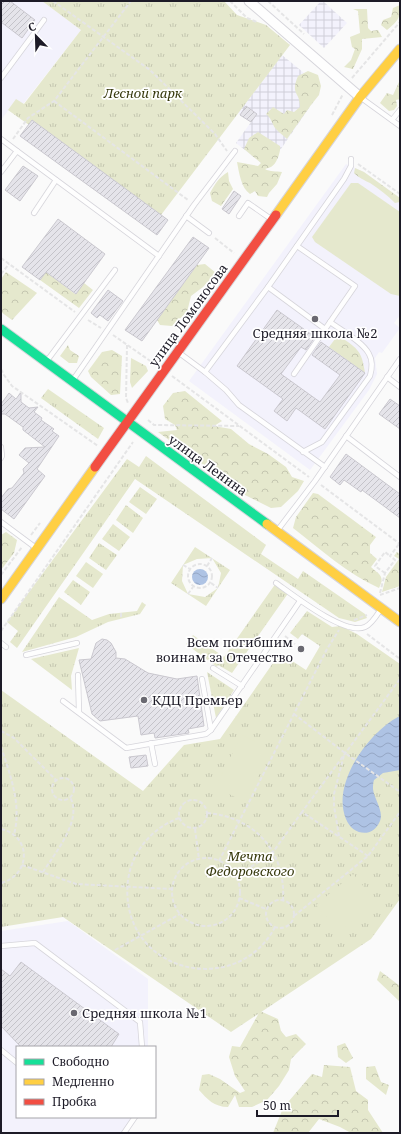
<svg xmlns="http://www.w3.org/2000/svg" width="401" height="1134" viewBox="0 0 401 1134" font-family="'Noto Serif',serif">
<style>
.built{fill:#f3f2fc}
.industrial{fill:url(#industrial-grid)}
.grass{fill:url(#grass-tufts);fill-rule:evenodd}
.forest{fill:url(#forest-crowns)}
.pitch{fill:#e5e8cd}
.water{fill:url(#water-waves)}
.building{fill:url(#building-hatch);stroke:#cac8cf}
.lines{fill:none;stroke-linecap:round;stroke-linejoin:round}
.lane-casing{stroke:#d6d5db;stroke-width:6}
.street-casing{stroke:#d6d5db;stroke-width:11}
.fast-casing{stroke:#d6d5db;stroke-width:11}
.slow-casing{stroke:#d6d5db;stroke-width:11}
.jam-casing{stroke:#d6d5db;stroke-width:11}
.path{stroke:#e5e5e6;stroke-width:2;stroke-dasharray:4 2;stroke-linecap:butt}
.lane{stroke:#fefefe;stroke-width:4.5}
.street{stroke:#fefefe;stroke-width:9}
.fast{stroke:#16e098;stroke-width:9}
.slow{stroke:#ffcf43;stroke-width:9}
.jam{stroke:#f24e42;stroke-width:9}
.poi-dot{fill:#6a6971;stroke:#fff;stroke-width:1.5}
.labels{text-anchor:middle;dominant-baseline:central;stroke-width:3.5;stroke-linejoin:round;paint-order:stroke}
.park-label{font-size:13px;font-style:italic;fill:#37390d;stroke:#fff}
.street-label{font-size:13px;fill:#1d1b27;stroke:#fff}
.poi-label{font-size:13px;fill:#1d1b27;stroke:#fff;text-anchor:start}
</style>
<defs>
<pattern id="industrial-grid" width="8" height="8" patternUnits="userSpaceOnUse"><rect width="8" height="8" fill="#f3f2fc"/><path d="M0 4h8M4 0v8" fill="none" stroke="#d0cfd8"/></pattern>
<pattern id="grass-tufts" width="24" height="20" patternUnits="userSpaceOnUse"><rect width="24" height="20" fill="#e5e8cd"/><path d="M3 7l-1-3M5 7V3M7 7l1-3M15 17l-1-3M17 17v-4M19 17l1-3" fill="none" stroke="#c4c6b0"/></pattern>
<pattern id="forest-crowns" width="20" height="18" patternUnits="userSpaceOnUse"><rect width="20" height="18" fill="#e5e8cd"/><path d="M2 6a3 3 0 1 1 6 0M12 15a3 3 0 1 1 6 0" fill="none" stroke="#c4c6b0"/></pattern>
<pattern id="water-waves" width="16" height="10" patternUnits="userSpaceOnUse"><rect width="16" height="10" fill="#aec3e4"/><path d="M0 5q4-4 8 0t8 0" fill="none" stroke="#95a7c4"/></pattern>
<pattern id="building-hatch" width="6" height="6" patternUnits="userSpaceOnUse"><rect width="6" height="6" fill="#e5e4ea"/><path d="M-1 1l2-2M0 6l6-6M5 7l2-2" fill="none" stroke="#c4c3c9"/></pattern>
</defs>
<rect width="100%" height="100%" fill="#fafafa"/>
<g class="built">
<path d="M1,1H42L81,30L23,104L16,100L1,120Z"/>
<path d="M346,164L364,172L400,198V315L394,323L400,328L382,353L379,352L375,358L377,374L369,390L310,470L189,381Z"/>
<path d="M68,921L148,979V1047H17V1117H135L123,1133H1V931Z"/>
</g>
<g class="industrial">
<path d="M321,1H323L347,23L324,48L299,25Z"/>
<path d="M282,55L309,77L311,105L268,168L236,143L251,122L238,113Z"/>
</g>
<g class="grass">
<path d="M42,1H224L237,15L266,25L290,45L161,215L32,120L29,125L8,110L16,99L24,104L81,30Z"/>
<path d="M48,389L104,428L98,439L41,398Z"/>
<path d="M146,456L266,545L261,554L298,579L303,571L365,614L367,618L355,622L339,618L135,479L17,648L10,642L18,631L7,622L127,459L139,467Z"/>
<path d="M140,487L157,499L146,514L129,502Z"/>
<path d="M126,505L143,518L133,533L116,520Z"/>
<path d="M113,524L130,537L119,551L102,539Z"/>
<path d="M99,543L117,555L106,570L89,558Z"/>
<path d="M195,547L230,570L206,606L171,583ZM212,558L221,573L218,588L205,597L188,594L182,581L183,565L197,559Z"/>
<path d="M86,562L103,574L93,588L76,576Z"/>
<path d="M73,580L90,592L81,605L64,592Z"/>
<path d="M276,583L289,592L232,673L218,665L217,667L186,644L193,635L224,657Z"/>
<path d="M59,597L92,620L109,614L137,611L142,602L146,605L140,614L108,622L76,637L22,652Z"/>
<path d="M307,611L332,627L341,626L357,634L400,664V899L371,939L231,1032L63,917L1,927V690L143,791L184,745L220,739L280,653L306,670L320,646L302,634L298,639L290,633Z"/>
<path d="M79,648L71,676L72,690L31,659Z"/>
<path d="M207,672L234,690L216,718Z"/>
</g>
<g class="forest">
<path d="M400,5C400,19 398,21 387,30L381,25L383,20L391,17L393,8Z"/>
<path d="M353,9H367L368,28L371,31L378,30L382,37L362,39V49L353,69L344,67L351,60L355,49L352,47L350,37L360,33L358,11Z"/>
<path d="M308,71L318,75L321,86L319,95L311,105L287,139C283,135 278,132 275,128C272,123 271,118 266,114L273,107L284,114L287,110L294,112L300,107C300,91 290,95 298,76Z"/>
<path d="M399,82L400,99L396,100L397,106L394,110L389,111L380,103L387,93L393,95Z"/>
<path d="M258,132L280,146C281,151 277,164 271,167C269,168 267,168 265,169C270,172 276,171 282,172L277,184L269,193L267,197L258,196L255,191L250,194C241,188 239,172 237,162L258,166L261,163L244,149L249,138Z"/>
<path d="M355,168L364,172L400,198V202L395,203C387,195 379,189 370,183C364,180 359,178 354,173Z"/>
<path d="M228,172L229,181L233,189L221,206L212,201L210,193C215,184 219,177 228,172Z"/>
<path d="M205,264L216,273L203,287L191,296L187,312L172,326L160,325L157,320L197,265Z"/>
<path d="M6,272L37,293L12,320L1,312V279Z"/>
<path d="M46,272L75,294L84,283L93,290L79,308L40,280Z"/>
<path d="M338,335C356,348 362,349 365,373L329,347Z"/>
<path d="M68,345L70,350L79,356L77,363H69L60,356Z"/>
<path d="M112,350L122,356L120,394L111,395L91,377L88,371L102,352Z"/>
<path d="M131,358L146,366L148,371L132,388L130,382Z"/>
<path d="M185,391L222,421L214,426L231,429L249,444L268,454L286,467L292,477L304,481L298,491L281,507L271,508L245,495L158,432L177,430L175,425L165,419L163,406L173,393Z"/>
<path d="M313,493L318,494L376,537L370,545V553L377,559L371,567C380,575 385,576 379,588C348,574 320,549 293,528L296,517Z"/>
<path d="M6,532L17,540L14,553L1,570V535Z"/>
<path d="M397,552L400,554V586L382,592L386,577L399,559L394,556Z"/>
<path d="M380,971L400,986V1002L377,980Z"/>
<path d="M260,1011L278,1019L281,1031L286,1037L296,1034L306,1044L291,1059L289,1070L279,1086L267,1100L252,1107H239L235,1095L228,1107C214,1107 207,1099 199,1090L202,1075L209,1074L220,1079L240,1093L245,1091L235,1076L229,1057L232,1046L240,1047Z"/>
<path d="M345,1043L353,1058L346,1063L338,1057L337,1046Z"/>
<path d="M324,1065L350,1067L356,1091L368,1100V1110L383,1133H351L340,1127L319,1119L308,1133H273L283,1108L312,1074L322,1077Z"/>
<path d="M375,1066L381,1082L389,1085L386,1095L366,1079V1067Z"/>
</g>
<g class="pitch">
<path d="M351,183H358L400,212V296L391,294L315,242L312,237Z"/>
<path d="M242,735L272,750L245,802L215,787Z"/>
<path d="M353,874L376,901L339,932L316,905Z"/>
</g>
<g class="water">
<circle cx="200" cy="577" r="8"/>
<path d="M398,717H400V770L383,773L374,780C373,783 373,786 373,789C374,799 384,811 380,821C373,839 352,835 346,819C331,784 368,733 398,717Z"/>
</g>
<g class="building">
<path d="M1,1H10L35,20L22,38L1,22Z"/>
<path d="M246,106L257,114L251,122L240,115Z"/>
<path d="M32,120L168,220L157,235L20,136Z"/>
<path d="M23,166L38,176L20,201L5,190Z"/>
<path d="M234,191L241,196L229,214L222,209Z"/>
<path d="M58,219L105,254L76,294L46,272L40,280L22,267Z"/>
<path d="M193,237L209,248L142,341L125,330Z"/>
<path d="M108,290L123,301L108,321L100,315L97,318L91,313Z"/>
<path d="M277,310L315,337L306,350L301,347L281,374L320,402L340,375L312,355L321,342L365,373L325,429L296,408L287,421L274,411L283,399L237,366Z"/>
<path d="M21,392V402L29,408L38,407L34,412L42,418L41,420L54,429L52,431L59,436L37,469L45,476L14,519L1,509V498L8,489L12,488L24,473L23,469L29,463L19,455L25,448L45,447L23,430V427L5,414H1V404L9,393L16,399Z"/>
<path d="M390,399L400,406V429L379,414Z"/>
<path d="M346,454L400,494V518L362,490L361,492L344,480L340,485L330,477Z"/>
<path d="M102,639L107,640L111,643L116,652V658L125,659L148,673L177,679L197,676L204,726L188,729L189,733L155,738L154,733L141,735L138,716L100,721L92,714L79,660L91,659L96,643Z"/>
<path d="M146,755L148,766L131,768L129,757Z"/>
<path d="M21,962L119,1034L111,1047H21L1,1026V969L10,976Z"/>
</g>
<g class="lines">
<g class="lane-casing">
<g id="lane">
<path d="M1,78L44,20"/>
<path d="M360,97L400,126"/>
<path d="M392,120L400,110"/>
<path d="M1,139L17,151"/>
<path d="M1,172L17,151L159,256"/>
<path d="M34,213L56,180"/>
<path d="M186,216L209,233"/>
<path d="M239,216L248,203L271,219"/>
<path d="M268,287L325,329"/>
<path d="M178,352L205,372L226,390L239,405L325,467"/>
<path d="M46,362L115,270"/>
<path d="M205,372L268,287L344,179L351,166V159"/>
<path d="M294,374L355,286L297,246"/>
<path d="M387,377L400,387"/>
<path d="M73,380L194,205L235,151"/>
<path d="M346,436L400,477"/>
<path d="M1,447L2,456L1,458"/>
<path d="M303,452L322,442L370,376C372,369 373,361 369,354C363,342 341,330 330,322"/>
<path d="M1,522L36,548"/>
<path d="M277,531L315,481L400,359"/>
<path d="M276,583C293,595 345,636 365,627C372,624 377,615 381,609"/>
<path d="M1,643L6,647"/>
<path d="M26,655L77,643"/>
<path d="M213,668L242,686"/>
<path d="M78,675L79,712"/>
<path d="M202,679L211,730"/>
<path d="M63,701L126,748L206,734L211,730L300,601"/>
<path d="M151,743L155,764"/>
<path d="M1,946L35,943L140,1022L142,1047"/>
<path d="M1,1050L17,1063"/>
<path d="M124,1133L135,1117"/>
</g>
</g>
<g class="street-casing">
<path id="street" d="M249,1L360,97"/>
</g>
<g class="fast-casing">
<path id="fast" d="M1,329L267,524"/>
</g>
<g class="slow-casing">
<g id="slow">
<path d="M276,215L360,97L400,49"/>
<path d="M267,524L400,622"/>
<path d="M1,599L95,467"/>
</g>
</g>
<g class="jam-casing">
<path id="jam" d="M95,467L276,215"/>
</g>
<g class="path">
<path d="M53,1L150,70L215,134L227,151"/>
<path d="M230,1L247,18L257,22"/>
<path d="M268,1L304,34"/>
<path d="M352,78L400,22"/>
<path d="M54,101L188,200"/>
<path d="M332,115L343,94"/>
<path d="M13,139L28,118L54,101L131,1"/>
<path d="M358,164L400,194"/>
<path d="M215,238L234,253"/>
<path d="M1,258L75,312"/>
<path d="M1,274L9,264"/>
<path d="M88,320L101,328"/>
<path d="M113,335L156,365"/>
<path d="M127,345L126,398L128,403"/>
<path d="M1,369L4,375L12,386L98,446"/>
<path d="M172,376L309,477"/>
<path d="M148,420L154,425L239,426"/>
<path d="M321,485L400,544"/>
<path d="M31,535L40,523"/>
<circle cx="200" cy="576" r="12"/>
<path d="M183,565L190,569"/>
<path d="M207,566L212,558"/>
<path d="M385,573L375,566L385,552L390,556"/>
<path d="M1,575L22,547"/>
<path d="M211,583L218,588"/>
<path d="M380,593L385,573L395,560L390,556L399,544"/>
<path d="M188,594L193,587"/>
<path d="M380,595L400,588"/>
<path d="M121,617V612"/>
<path d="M354,620L367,615"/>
<path d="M1,631L133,442"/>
<path d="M367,634L400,659"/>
<path d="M285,636L295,644"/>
<path d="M294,714L345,753L400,792"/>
<path d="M1,731L14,738L56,780"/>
<path d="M1,747C10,774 22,806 14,834"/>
<circle cx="63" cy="789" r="11"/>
<circle cx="193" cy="814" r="14"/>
<path d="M207,813C255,817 286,852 283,900"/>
<path d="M179,818C160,825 144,839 135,857C128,871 126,887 128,902C137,977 240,994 275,927"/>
<path d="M1,829C32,836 31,875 1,883"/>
<path d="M195,829L199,859"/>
<path d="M339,836L334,806V794L344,755"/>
<path d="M368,856L302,812L400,679"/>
<circle cx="206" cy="892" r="34"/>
<path d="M219,861L327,649L339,630"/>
<path d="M22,865L76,884L172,889"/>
<path d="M43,872C55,853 83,820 70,797"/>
<path d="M236,877L273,852L302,812"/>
<path d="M239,898L266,909"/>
<circle cx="280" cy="914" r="14"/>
<path d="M294,916L368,856L400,812"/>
<path d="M115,950L180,914"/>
</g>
<use href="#lane" class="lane"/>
<use href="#street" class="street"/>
<use href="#fast" class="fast"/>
<use href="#slow" class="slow"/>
<use href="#jam" class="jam"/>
</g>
<g class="poi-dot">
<circle cx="315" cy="319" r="4"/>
<circle cx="301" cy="649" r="4"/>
<circle cx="144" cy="700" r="4"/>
<circle cx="74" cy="1013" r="4"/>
</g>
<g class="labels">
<g class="park-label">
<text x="143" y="93">Лесной парк</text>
<text x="250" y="856">Мечта<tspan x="250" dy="15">Федоровского</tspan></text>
</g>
<g class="street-label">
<text transform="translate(188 315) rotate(-54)">улица Ломоносова</text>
<text transform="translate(208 465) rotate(36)">улица Ленина</text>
</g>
<g class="poi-label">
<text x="315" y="333" text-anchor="middle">Средняя школа №2</text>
<text x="293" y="642" text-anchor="end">Всем погибшим<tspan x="293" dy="15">воинам за Отечество</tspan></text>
<text x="152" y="700">КДЦ Премьер</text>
<text x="82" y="1013">Средняя школа №1</text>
</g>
</g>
<rect width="401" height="1134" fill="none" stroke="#1d1b27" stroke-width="4"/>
<rect x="16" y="1046" width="140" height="72" fill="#ffffff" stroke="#a5a4a9"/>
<rect x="24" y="1059" width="20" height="6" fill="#16e098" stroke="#a5a4a9"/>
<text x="52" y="1066" font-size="12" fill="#1d1b27">Свободно</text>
<rect x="24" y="1079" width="20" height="6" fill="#ffcf43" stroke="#a5a4a9"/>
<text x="52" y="1086" font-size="12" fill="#1d1b27">Медленно</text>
<rect x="24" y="1099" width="20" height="6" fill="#f24e42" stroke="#a5a4a9"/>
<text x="52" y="1106" font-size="12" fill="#1d1b27">Пробка</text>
<g transform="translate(36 36) rotate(337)" stroke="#ffffff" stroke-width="3" paint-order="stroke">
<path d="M0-3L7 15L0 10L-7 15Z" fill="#1d1b27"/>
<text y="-6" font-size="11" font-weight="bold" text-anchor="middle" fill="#1d1b27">С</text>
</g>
<path d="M257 1110v6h81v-6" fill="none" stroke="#1d1b27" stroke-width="2"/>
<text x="263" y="1110" font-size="12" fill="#1d1b27" stroke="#ffffff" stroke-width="3" paint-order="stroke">50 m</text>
</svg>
